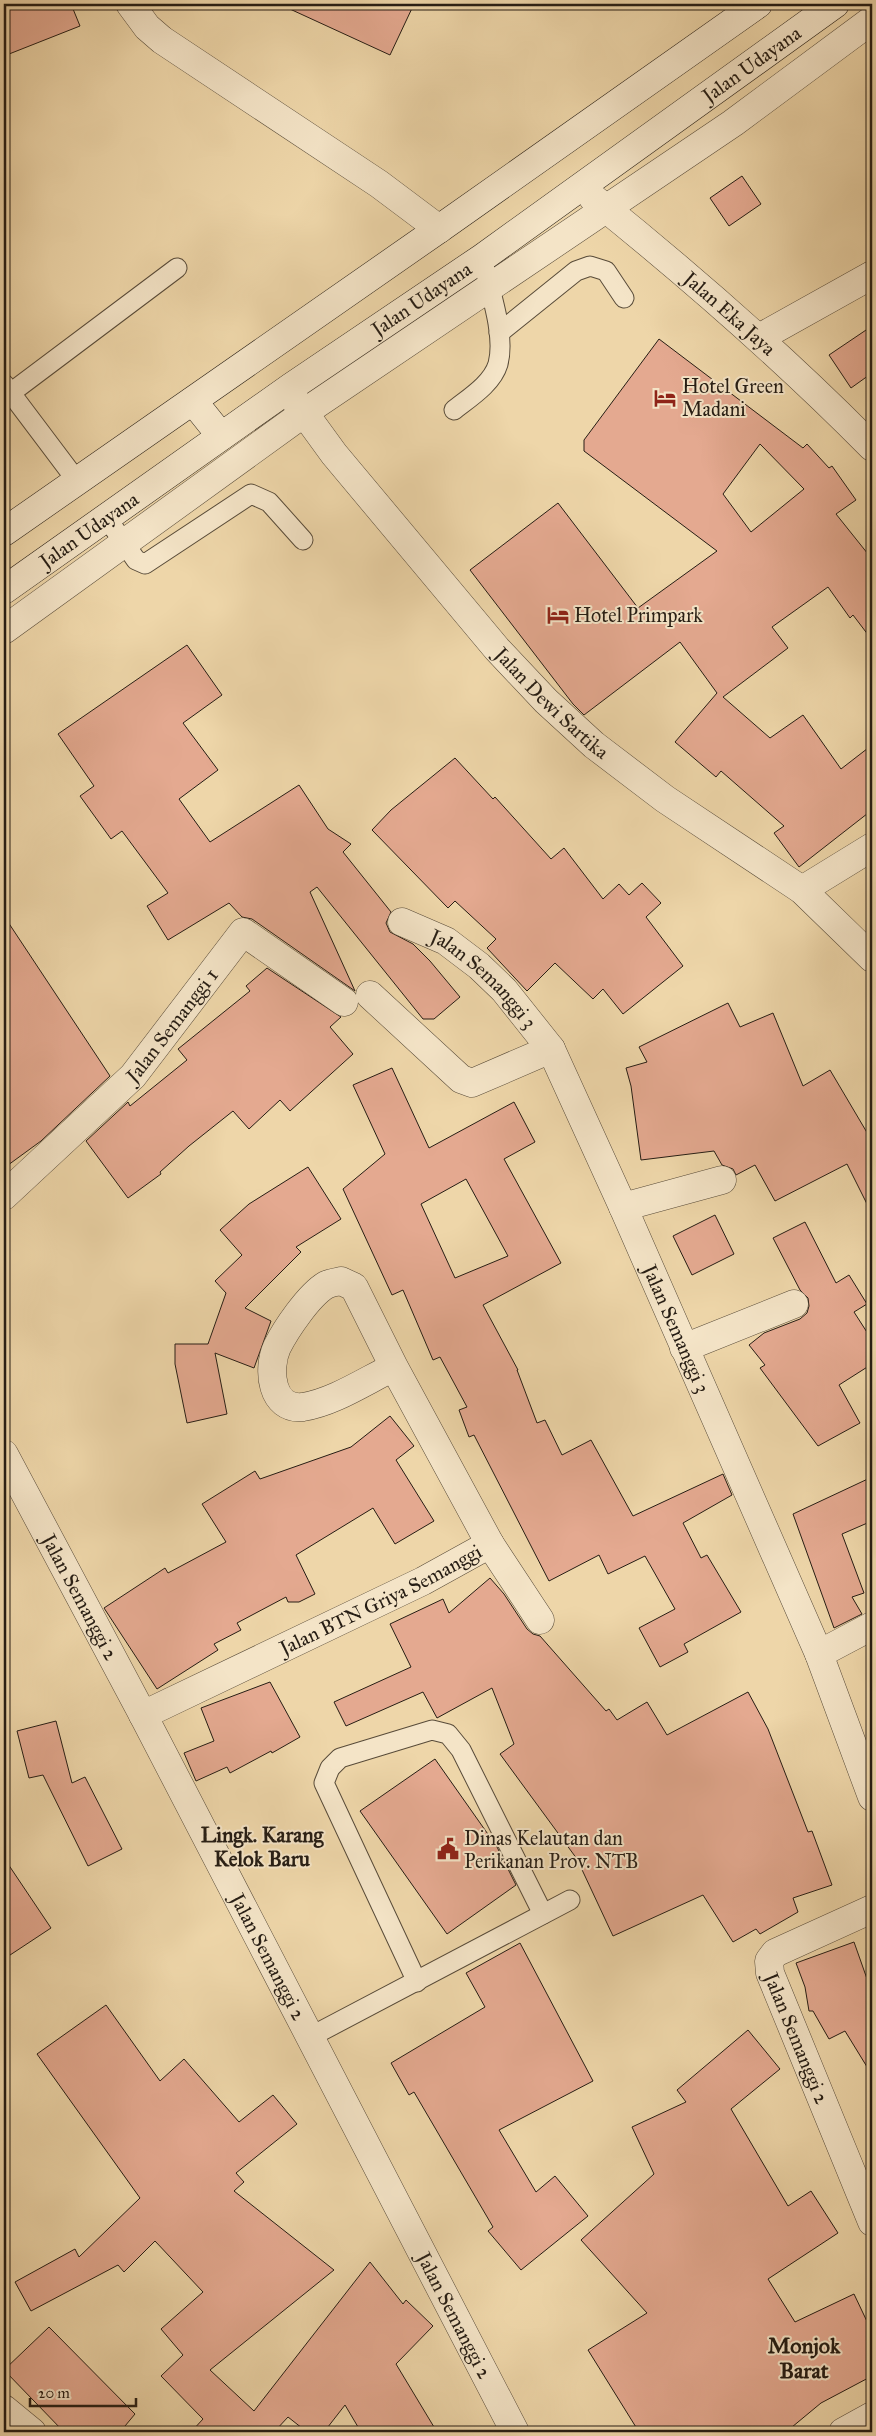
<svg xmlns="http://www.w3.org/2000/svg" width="876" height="2436" viewBox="0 0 876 2436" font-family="'IM FELL Great Primer',serif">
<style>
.building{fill:#e4a990;stroke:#261d14;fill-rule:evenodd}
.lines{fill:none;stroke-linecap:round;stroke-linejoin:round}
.lane-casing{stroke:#584b39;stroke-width:21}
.street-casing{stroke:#584b39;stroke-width:29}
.secondary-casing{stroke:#261d14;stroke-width:29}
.lane{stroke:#f4e4c7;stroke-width:19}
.street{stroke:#f4e4c7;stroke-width:28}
.secondary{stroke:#f4e4c7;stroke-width:28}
.labels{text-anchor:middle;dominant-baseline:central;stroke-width:4;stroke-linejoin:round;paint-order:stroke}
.street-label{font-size:20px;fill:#261d14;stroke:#f4e4c7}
.poi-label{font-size:20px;fill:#261d14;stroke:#f4e4c7;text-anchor:start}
.neighbourhood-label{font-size:21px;font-weight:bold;fill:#261d14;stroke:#f4e4c7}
.quarter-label{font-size:22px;font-weight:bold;fill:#261d14;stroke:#f4e4c7}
</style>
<rect width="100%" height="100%" fill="#eed6a9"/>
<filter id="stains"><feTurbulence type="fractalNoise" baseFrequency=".004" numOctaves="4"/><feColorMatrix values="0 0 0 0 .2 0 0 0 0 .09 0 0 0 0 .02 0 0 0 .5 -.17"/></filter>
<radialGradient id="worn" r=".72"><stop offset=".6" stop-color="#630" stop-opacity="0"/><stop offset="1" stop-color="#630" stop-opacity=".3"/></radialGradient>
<g class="building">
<path d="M4,4H71L80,26L4,56Z"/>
<path d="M279,4H414L390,55Z"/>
<path d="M742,176L761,204L729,226L710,198Z"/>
<path d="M872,326V373L851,388L829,355Z"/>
<path d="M659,339L803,448L807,444L829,468L832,466L856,500L836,514L872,559V640L853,615L850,618L828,587L772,627L788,648L723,697L770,738L803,715L841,769L872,745V810L799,867L774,833L784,826L721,771L716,777L675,742L717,693L680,642L584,715L573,704L470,570L558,503L638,608L717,551L584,451V440ZM760,444L804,489L751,532L723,494Z"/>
<path d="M187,645L222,695L183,723L218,770L179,799L210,842L299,785L328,829L351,844L343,852L391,912L386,923L390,932L413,944L430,961L460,997L434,1019H423L317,887L310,892L355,991L252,919L242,917L229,903L168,940L147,906L168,893L122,831L111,839L80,796L94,786L58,734Z"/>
<path d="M455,758L493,799L495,797L551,859L564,848L603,899L619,884L629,895L642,883L661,903L646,917L683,966L623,1014L603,989L593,999L555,963L527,991L487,948L496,939L455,901L448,908L372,830L391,810Z"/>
<path d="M4,916L110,1076L41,1141L4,1168Z"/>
<path d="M267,968L341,1017L330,1027L353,1054L290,1111L280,1100L249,1129L233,1111L189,1146L160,1172L161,1174L128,1198L86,1141L128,1102L130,1106L187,1060L178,1049L250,991L246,986Z"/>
<path d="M728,1003L740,1027L773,1013L803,1086L830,1070L872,1141V1214L847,1164L775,1201L755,1165L736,1175L733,1169L722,1165L714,1151L641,1160L631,1086L626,1068L647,1062L639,1047Z"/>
<path d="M392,1068L429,1148L514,1102L535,1142L504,1159L561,1263L483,1305L518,1370H517L537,1423L545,1420L562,1455L591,1440L633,1516L723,1474L732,1495L683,1523L701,1558L707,1555L741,1612L684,1644L688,1652L660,1667L639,1628L675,1609L645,1556L608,1574L599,1555L549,1581L474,1435L469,1437L459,1410L467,1407L440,1357L433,1360L403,1290L392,1295L343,1189L385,1154L353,1085ZM466,1179L508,1256L455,1278L421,1204Z"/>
<path d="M308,1167L341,1219L296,1247L301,1252L245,1308L271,1321L254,1368L215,1353L227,1414L187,1423L175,1364V1344H208L226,1293L215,1281L242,1255L220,1230L249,1204Z"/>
<path d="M715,1215L734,1254L692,1275L673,1236Z"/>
<path d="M805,1222L836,1283L849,1275L867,1304L854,1312L872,1340V1364L839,1385L860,1423L818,1446L760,1368L765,1365L749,1345L764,1333L800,1319L807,1313L809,1306L808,1298L800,1290L773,1238Z"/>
<path d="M390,1416L414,1446L396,1460L434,1521L395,1544L373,1508L296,1555L315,1594L299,1602H288L286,1597L237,1623L241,1630L214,1644L218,1650L157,1689L104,1608L165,1568L168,1573L226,1542L202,1504L255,1471L260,1479L351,1447Z"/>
<path d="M872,1477V1521L842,1534L864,1593L852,1597L862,1614L834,1628L793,1514Z"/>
<path d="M490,1578L504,1594L527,1629L533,1634L540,1636L606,1711L609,1709L617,1720L647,1702L667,1735L748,1692L768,1729L808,1832L812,1831L832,1885L793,1898L798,1912L760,1934L756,1929L733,1942L703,1895L613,1936L577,1859L500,1754L514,1744L492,1688L437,1718L423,1692L346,1726L334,1702L411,1667L390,1624L443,1599L449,1613Z"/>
<path d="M270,1682L300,1737L272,1753L271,1751L230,1773L227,1767L196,1781L184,1753L214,1741L201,1708Z"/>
<path d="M56,1721L72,1783L85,1777L122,1849L88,1866L43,1775L29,1778L17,1731Z"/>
<path d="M435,1759L497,1847L516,1885L447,1934L360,1811Z"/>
<path d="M4,1858L51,1928L4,1959Z"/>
<path d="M854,1942L872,1993V2075L845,2031L829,2039L813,2011H809L805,1987L796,1963Z"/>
<path d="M520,1943L593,2081L499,2130L536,2192L555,2176L588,2216L521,2270L488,2231L493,2227L414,2092L409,2095L391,2063L485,2007L466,1973Z"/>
<path d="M106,2005L160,2081L184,2059L239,2122L273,2095L297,2124L236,2173L244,2182L234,2191L334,2270L210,2370L254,2411L370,2262L403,2304L406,2300L433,2326L396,2364L437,2432H361L345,2405L324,2432H307L288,2417L275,2431L276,2432H191L203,2419L161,2376L183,2355L161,2329L203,2292L155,2241L124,2272L118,2265L31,2311L15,2282L75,2249L79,2257L140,2198L37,2054Z"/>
<path d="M748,2030L780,2069L731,2109L788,2206L811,2191L838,2233L768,2279L795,2322L854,2294L872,2332V2376L821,2403L786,2432H639L588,2350L647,2313L581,2240L654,2174L632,2127L686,2102L677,2090Z"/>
<path d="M49,2327L135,2414L120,2432H64L4,2370Z"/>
</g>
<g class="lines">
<g class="lane-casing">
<g id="lane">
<path d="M499,333L576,271L590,266L606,271L624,298"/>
<path d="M4,384L77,481"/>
<path d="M4,398L177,268"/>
<path d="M454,410C469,398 492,384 498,364C506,334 489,288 482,258"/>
<path d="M106,517L136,560L145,564L251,494L269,502L303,540"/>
<path d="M417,1982L324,1783L330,1768L340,1758L432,1730L448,1734L461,1750L543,1914"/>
<path d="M310,2037L570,1900"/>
</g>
</g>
<g class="street-casing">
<g id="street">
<path d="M130,4L147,27L162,40L379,184L439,229"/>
<path id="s1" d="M593,198C690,276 784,358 872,447"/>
<path d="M759,338L872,275"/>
<path id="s2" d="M294,399L334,454L497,649L546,701L594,745L665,799L802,890L872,958"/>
<path d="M4,630L311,408L733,123L872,20"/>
<path d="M802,890L872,847"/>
<path id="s3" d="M402,922L446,941L479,966L504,990L551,1049L623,1207L819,1654L872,1797"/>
<path d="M370,995L461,1079L472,1083L551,1049"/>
<path id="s4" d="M4,1196L133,1076L243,932L344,1002"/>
<path d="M623,1207L722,1180"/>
<path d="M684,1348L794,1304"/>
<path id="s5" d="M4,1454L143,1715L515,2432"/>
<path d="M490,1544L540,1620"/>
<path d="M819,1654L872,1626"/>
<path id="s6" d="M143,1715L423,1581L490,1544L394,1367L354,1287L341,1281C336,1282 330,1283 326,1285C309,1295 286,1329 277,1347C267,1369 271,1411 303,1407C334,1402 365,1381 394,1367"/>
<path id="s7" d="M872,1909L775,1953L769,1961L770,1973L872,2222"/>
<path d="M4,2409L32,2432"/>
<path d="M843,2432L872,2416"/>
</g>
</g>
<g class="secondary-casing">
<g id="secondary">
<path d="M193,401L221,436"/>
<path d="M4,532L439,229L758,4"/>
<path id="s8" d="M4,590L291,387L482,258L835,4"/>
</g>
</g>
<use href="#lane" class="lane"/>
<use href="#street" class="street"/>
<use href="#secondary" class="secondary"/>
</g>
<defs>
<g id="hotel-bare" transform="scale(1.725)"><path d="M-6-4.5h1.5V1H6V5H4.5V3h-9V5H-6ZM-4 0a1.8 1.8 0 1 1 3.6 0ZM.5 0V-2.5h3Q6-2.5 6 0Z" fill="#8f2418" stroke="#f4e4c7" stroke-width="2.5" paint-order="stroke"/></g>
<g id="civic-bare" transform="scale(1.725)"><path d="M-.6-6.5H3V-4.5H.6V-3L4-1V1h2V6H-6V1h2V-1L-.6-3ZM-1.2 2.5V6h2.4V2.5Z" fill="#8f2418" stroke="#f4e4c7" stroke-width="2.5" paint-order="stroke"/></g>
</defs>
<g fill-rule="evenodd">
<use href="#hotel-bare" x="665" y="398"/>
<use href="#hotel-bare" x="558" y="615"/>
<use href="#civic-bare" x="448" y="1849"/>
</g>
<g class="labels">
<g class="street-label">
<text stroke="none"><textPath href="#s8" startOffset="914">Jalan Udayana</textPath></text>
<text stroke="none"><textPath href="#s8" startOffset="509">Jalan Udayana</textPath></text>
<text stroke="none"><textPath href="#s1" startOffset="179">Jalan Eka Jaya</textPath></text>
<text stroke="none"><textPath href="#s8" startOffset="104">Jalan Udayana</textPath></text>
<text stroke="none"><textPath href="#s2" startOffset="399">Jalan Dewi Sartika</textPath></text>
<text stroke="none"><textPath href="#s3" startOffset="101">Jalan Semanggi 3</textPath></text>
<text stroke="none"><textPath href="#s4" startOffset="240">Jalan Semanggi 1</textPath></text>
<text stroke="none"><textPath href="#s3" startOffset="506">Jalan Semanggi 3</textPath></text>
<text stroke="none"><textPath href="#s5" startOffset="162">Jalan Semanggi 2</textPath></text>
<text stroke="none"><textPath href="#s6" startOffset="264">Jalan BTN Griya Semanggi</textPath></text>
<text stroke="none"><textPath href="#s5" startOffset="568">Jalan Semanggi 2</textPath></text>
<text stroke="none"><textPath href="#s7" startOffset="199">Jalan Semanggi 2</textPath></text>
<text stroke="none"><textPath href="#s5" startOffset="972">Jalan Semanggi 2</textPath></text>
</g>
<g class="poi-label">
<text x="682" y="386">Hotel Green<tspan x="682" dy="23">Madani</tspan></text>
<text x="574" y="615">Hotel Primpark</text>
<text x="464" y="1838">Dinas Kelautan dan<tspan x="464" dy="23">Perikanan Prov. NTB</tspan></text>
</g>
<g class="neighbourhood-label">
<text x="262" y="1835">Lingk. Karang<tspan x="262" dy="24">Kelok Baru</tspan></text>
</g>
<g class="quarter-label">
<text x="804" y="2345">Monjok<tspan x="804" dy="25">Barat</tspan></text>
</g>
</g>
<rect width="876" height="2436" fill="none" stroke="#eed6a9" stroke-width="20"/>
<rect x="5" y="5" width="866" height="2426" fill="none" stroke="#261d14" stroke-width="2.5"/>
<rect x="10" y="10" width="856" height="2416" fill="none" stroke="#261d14"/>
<path d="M30 2398v8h106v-8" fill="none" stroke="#261d14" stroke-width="2.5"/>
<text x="38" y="2398" font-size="15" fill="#261d14" stroke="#f4e4c7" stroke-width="4" paint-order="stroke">20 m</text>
<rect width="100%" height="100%" filter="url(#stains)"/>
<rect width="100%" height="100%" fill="url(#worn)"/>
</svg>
